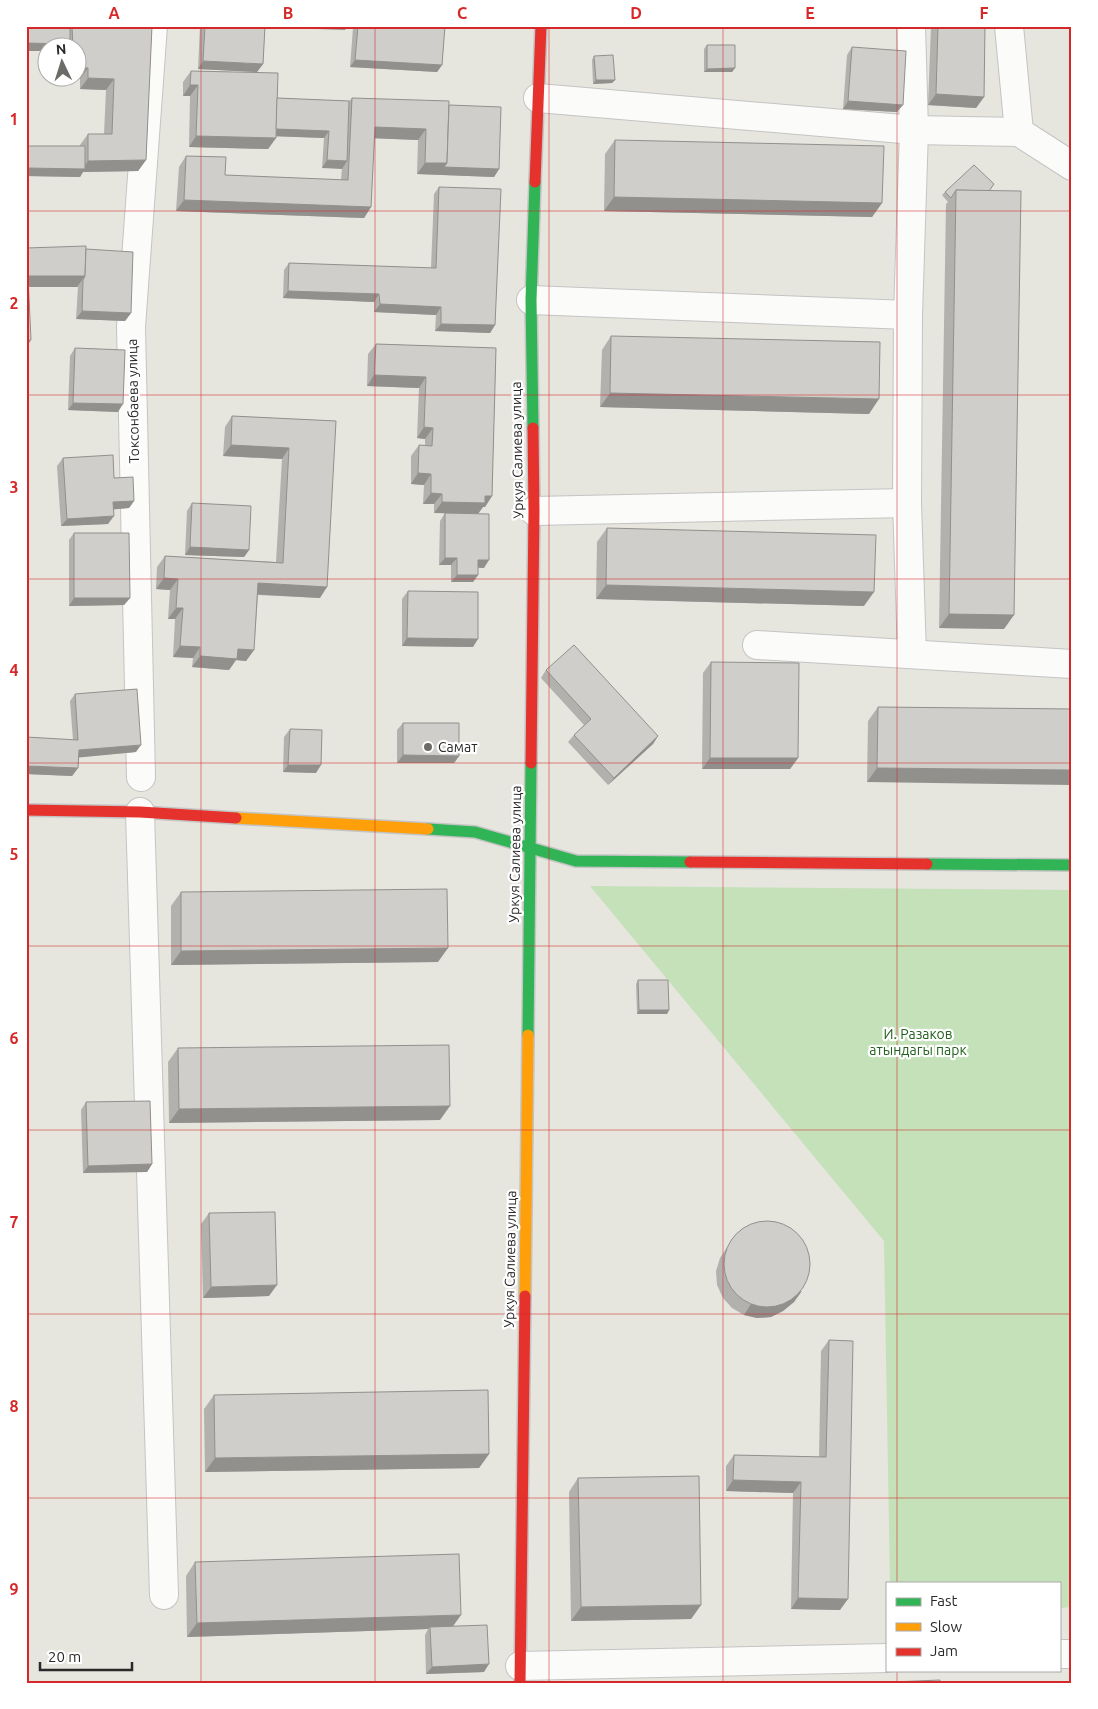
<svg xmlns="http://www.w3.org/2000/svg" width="1098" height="1709" viewBox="0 0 1098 1709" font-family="Ubuntu,sans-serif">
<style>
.green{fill:#c4e1b9}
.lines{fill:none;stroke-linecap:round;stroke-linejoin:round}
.street-casing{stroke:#c4c4c4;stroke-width:30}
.fast-casing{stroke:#c4c4c4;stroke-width:14}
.slow-casing{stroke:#c4c4c4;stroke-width:14}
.jam-casing{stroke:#c4c4c4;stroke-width:14}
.street{stroke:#fbfbfa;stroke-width:28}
.fast{stroke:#30b455;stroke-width:11}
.slow{stroke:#ff9f0a;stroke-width:11}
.jam{stroke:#e5322d;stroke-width:11}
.wall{fill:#b2b1ae}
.shaded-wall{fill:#91908d}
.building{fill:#cfceca;stroke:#91908d}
.grid{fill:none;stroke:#d62828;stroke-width:1;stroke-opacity:0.55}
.poi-dot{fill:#6b6b68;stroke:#fff;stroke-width:2}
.labels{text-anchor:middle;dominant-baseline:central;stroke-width:4.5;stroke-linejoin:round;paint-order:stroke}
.street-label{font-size:14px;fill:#292929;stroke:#fff}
.poi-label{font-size:14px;fill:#292929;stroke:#fff;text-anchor:start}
.park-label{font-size:14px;fill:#23611e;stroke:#fff}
.neatline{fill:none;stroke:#d62828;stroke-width:2}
.grid-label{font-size:16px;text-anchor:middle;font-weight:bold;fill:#d62828}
</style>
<rect width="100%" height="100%" fill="#e6e5de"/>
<path class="green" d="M590,886L1072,890V1607L1059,1608V1583H890L884,1241Z"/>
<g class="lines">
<g class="street-casing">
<g id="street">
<path d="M911,26L914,130L908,315L907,503L912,654"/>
<path d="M1009,26L1019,132L1072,166"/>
<path d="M538,98L914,130L1019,132"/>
<path d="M531,300L908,315"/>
<path d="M534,511L907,503"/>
<path d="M757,645L1072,664"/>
<path d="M141,777L131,327L153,26"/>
<path d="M140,812L164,1595"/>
<path d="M1059,1654H1072"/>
<path d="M520,1666L887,1658"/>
</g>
</g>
<g class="fast-casing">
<g id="fast">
<path d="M533,428L531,300L535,182"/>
<path d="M428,829L475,832L576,861L690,862"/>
<path d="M927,864L1072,865"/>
<path d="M528,1035L531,763"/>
</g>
</g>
<g class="slow-casing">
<g id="slow">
<path d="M236,818L428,829"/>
<path d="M525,1296L528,1035"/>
</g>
</g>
<g class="jam-casing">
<g id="jam">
<path d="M535,182L541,26"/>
<path d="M531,763L534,511L533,428"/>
<path d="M26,810L140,812L236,818"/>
<path d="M690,862L927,864"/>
<path d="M520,1683L525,1296"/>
</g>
</g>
<use href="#street" class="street"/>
<use href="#fast" class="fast"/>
<use href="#slow" class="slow"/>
<use href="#jam" class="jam"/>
</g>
<g class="wall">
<path d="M26,26H152L146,160L138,171L83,172L80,177L26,176V146H80V145L88,134H104L106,90L80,89V79L65,78H78V48H48V51H26Z"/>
<path d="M200,26H265L263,64L257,72L198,69Z"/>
<path d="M354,26H445L442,65L437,72L350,67L353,28Z"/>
<path d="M931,26H985L984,97L976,108L928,105Z"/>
<path d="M707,45L735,68L732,72H704V49Z"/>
<path d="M852,47L897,112L843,109L847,55Z"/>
<path d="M594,56L615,80L612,83L593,84L592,60Z"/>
<path d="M191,71L277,98L349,101L352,98L449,105L499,169L494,177L417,174L418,140L374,138L371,207L364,218L176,211L179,167L186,156L225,175L341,180L342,168H322L324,138L276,136V138L268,149L189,147L190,96H183V82Z"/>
<path d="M615,140L882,203L872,217L604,211L605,154Z"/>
<path d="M439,187L495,325L490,333L435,331L436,315L374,312V302L283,298L284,270L289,263L431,268L434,194Z"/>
<path d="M989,191L1004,629L939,628L946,204L948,202L942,195L945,192Z"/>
<path d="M26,248L86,249L131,313L125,321L76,319L78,287H28Z"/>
<path d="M611,336L869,414L600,407L602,350Z"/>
<path d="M376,344L496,348L492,496L485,507H483L478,513L484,568H478V575L473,582H451V565H439L440,521L445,513H434V504H423L424,485L411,484V456L419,445L425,446V439L417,438L419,388L367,386L368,354Z"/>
<path d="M75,348L118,412L68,410L70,356Z"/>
<path d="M232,416L336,421L320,598L258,595L254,650L246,661L236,660L229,670L192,667L193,658L173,657L175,619H168L170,590L156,589L157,567L165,556L276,562L282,459L223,456L225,427Z"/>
<path d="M63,458L114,478L134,501L129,508L113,509L108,524L61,526L57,466Z"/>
<path d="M192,503L249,550L244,557L185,555L187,511Z"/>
<path d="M607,528L864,606L596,599L597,542Z"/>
<path d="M74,533L130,598L124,605L69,606V540Z"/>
<path d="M408,591L473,647L402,646V599Z"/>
<path d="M711,662L798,758L790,769H702L703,673Z"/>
<path d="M546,670L658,736L653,744L608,785L568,742L574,735L584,725L541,678Z"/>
<path d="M75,694L136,752L79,757L78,768L72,776L26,774V737L73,740L70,701Z"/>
<path d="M878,707L1072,709L867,782L868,721Z"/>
<path d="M403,723L459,756L454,763H397V730Z"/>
<path d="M290,729L316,773L283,772L284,737Z"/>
<path d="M181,892L438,962L171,965V906Z"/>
<path d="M638,980L669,1010L667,1014H637L636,984Z"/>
<path d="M178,1048L440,1120L169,1123L168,1062Z"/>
<path d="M86,1102L152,1164L147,1172L83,1173L81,1110Z"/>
<path d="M209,1213L269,1296L203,1298L201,1224Z"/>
<path d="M735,1235L794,1302L783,1311L771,1317L757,1318L744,1315L732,1308L723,1298L717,1285L716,1271L720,1258Z"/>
<path d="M829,1340L840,1610L791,1609L793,1493L726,1491V1466L734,1455L819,1457L821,1351Z"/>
<path d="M214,1395L489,1454L479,1468L205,1472L204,1409Z"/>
<path d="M578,1478L701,1605L691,1619L571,1621L569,1492Z"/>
<path d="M195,1562L453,1626L484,1672L426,1674L425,1635L428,1629L187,1637L186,1576Z"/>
</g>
<g class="shaded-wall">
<path d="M318,26H348L345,30L317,29Z"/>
<path d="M26,43L70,44L67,48H48V51H26Z"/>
<path d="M355,60L442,65L437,72L350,67Z"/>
<path d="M203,61L263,64L257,72L198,69Z"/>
<path d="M78,67L88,68L80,79L65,78H78Z"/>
<path d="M735,68L732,72H704L707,69Z"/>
<path d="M88,78L114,79L106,90L80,89Z"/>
<path d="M596,80H615L612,83L593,84Z"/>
<path d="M190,85H198L190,96H183Z"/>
<path d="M936,94L984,97L976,108L928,105Z"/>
<path d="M848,101L903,105L897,112L843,109Z"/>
<path d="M375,127L426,129L418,140L367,138Z"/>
<path d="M274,128L329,131L324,138L268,136Z"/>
<path d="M196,136L276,138L268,149L189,147Z"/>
<path d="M146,160L138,171L83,172L80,177L26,176V168L82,169L88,161Z"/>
<path d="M327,160L347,161L342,169L322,168Z"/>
<path d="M425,163H447L499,169L494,177L417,174Z"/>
<path d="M614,197L882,203L872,217L604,211Z"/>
<path d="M184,200L371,207L364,218L176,211Z"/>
<path d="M28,276H85L77,287H26Z"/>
<path d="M288,291L379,294L374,302L283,298Z"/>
<path d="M380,304L441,307L436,315L374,312Z"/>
<path d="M82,311L131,313L125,321L76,319Z"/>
<path d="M441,324L495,325L490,333L435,331Z"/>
<path d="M31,340L26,348V341Z"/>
<path d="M374,375L426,377L419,388L367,386Z"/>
<path d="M610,393L879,399L869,414L600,407Z"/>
<path d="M73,403L123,404L118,412L68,410Z"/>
<path d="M424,427L433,428L425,439L417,438Z"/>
<path d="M231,445L289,448L282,459L223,456Z"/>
<path d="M418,473L431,474L424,485L411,484Z"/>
<path d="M431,493L442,494L434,504H423Z"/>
<path d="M485,496H492L485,507H483L478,514L434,513L442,502Z"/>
<path d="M134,501L129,508L108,510L113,502Z"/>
<path d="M114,516L108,524L61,526L67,519Z"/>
<path d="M190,547L249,550L244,557L185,555Z"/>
<path d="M445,558H457L451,565H439Z"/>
<path d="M478,560H489L484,568L473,567Z"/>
<path d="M457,575H478L473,582H451Z"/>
<path d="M164,578L178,579L170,590L156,589Z"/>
<path d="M258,583L327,587L320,598L251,594Z"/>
<path d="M606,585L874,592L864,606L596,599Z"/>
<path d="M74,598H130L124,605L69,606Z"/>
<path d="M176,608H183L175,619H168Z"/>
<path d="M949,614L1014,615L1004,629L939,628Z"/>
<path d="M407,638L478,639L473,647L402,646Z"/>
<path d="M180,646L200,647L193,658L173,657Z"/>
<path d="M238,649L254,650L246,661L236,660L229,670L192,667L200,656Z"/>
<path d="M658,736L653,744L608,785L614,778Z"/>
<path d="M141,745L136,752L74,758L79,750Z"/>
<path d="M403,755L459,756L454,763H397Z"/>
<path d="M710,758H798L790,769H702Z"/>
<path d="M288,765H321L316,773L283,772Z"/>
<path d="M26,766L78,768L72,776L26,774Z"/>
<path d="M877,768L1072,770V785L867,782Z"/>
<path d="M448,948L438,962L171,965L181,951Z"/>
<path d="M639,1010H669L667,1014H637Z"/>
<path d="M450,1106L440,1120L169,1123L179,1109Z"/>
<path d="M152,1164L147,1172L83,1173L88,1166Z"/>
<path d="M277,1285L269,1296L203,1298L211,1287Z"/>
<path d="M802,1291L794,1302L783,1311L771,1317L757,1318L744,1315L751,1304Z"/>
<path d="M489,1454L479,1468L205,1472L215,1458Z"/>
<path d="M733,1480L801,1482L793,1493L726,1491Z"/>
<path d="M798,1598L848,1599L840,1610L791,1609Z"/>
<path d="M701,1605L691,1619L571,1621L581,1607Z"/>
<path d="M461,1615L451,1629L430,1627L428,1629L187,1637L197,1623Z"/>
<path d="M489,1664L484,1672L426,1674L432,1667Z"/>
</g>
<g class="building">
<path d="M26,26H70V44L26,43Z"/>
<path d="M72,26H152L146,160L88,161V134H112L114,79L88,78V68L78,67V48H73Z"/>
<path d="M205,26H265L263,64L203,61Z"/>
<path d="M358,26H445L442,65L355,60Z"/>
<path d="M938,26H985L984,97L936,94Z"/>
<path d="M707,45H735V68L707,69Z"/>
<path d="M852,47L906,51L903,105L848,101Z"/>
<path d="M613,55L615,80H596L594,56Z"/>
<path d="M191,71L278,73L276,138L196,136L198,85H190Z"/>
<path d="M277,98L349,101L347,161L327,160L329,131L276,129Z"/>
<path d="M352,98L449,101L447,163H425L426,129L375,127L371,207L184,200L186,156L226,157L225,175L348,180Z"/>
<path d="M449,105L501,107L499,169L444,167L447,163Z"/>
<path d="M615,140L884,146L882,203L614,197Z"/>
<path d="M26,146H85V169L26,168Z"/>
<path d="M974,165L994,184L989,191L956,190L951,198L945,192Z"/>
<path d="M439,187L501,189L495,325L441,324V307L380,304L379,294L288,291L289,263L436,268Z"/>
<path d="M956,190L1021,191L1014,615L949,614Z"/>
<path d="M86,246L85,276H28L31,340L26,341V248Z"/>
<path d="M86,249L133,252L131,313L82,311L83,280L85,276Z"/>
<path d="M611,336L880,342L879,399L610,393Z"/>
<path d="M376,344L496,348L492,496H485V503L442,502V494L431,493V474L418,473L419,445L432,446L433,428L424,427L426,377L374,375Z"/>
<path d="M75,348L125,350L123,404L73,403Z"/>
<path d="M232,416L336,421L327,587L258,583L254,650L238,649L237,659L200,656V647L180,646L183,608H176L178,579L164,578L165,556L283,563L289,448L231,445Z"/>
<path d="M113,455L114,478L133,477L134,501L113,502L114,516L67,519L63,458Z"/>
<path d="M192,503L251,506L249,550L190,547Z"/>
<path d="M445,513L489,514V560H478V575H457V558H445Z"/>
<path d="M607,528L876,535L874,592L606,585Z"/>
<path d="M74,533H129L130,598H74Z"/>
<path d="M408,591L478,592V639L407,638Z"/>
<path d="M574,645L658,736L614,778L574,735L591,719L546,670Z"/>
<path d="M711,662L799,663L798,758H710Z"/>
<path d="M137,689L141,745L79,750L78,768L26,766V737L78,740L75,694Z"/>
<path d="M878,707L1072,709V770L877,768Z"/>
<path d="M403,723H459V756L403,755Z"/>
<path d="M290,729L322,730L321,765H288Z"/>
<path d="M447,889L448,948L181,951V892Z"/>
<path d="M26,912H28L26,969Z"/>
<path d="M638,980H668L669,1010H639Z"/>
<path d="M449,1045L450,1106L179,1109L178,1048Z"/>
<path d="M150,1101L152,1164L88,1166L86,1102Z"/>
<path d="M275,1212L277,1285L211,1287L209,1213Z"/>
<circle cx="767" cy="1264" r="43"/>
<path d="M829,1340L853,1341L848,1599L798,1598L801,1482L733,1480L734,1455L826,1457Z"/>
<path d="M488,1390L489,1454L215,1458L214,1395Z"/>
<path d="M699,1476L701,1605L581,1607L578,1478Z"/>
<path d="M459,1554L461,1615L197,1623L195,1562Z"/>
<path d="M487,1625L489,1664L432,1667L430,1627Z"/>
<path d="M940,1680V1683H892V1682Z"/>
</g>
<path class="grid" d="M201,26V1683M375,26V1683M549,26V1683M723,26V1683M897,26V1583M26,211H1072M26,395H1072M26,579H1072M26,763H1072M26,946H1072M26,1130H1072M26,1314H1072M26,1498H1072M897,1670V1683"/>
<circle class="poi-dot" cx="428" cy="747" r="5"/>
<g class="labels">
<g class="street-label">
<text transform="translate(133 401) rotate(-91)">Токсонбаева улица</text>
<text transform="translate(517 450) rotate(-91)">Уркуя Салиева улица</text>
<text transform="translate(515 854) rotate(-89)">Уркуя Салиева улица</text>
<text transform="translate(510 1259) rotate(-89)">Уркуя Салиева улица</text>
</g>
<g class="poi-label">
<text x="438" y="747">Самат</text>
</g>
<g class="park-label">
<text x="918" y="1034">И. Разаков<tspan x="918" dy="16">атындагы парк</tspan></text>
</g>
</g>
<rect width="1098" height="1709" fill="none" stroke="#ffffff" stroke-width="55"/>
<rect x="886" y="1582" width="175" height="90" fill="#ffffff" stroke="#a9a9a9"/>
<rect x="896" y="1598" width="25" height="8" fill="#30b455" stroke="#a9a9a9"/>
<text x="930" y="1606" font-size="15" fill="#292929">Fast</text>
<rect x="896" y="1623" width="25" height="8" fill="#ff9f0a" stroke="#a9a9a9"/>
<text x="930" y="1632" font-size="15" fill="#292929">Slow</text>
<rect x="896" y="1648" width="25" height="8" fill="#e5322d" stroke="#a9a9a9"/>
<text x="930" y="1656" font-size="15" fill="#292929">Jam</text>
<g transform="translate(62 62) rotate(356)"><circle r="24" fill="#ffffff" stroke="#a9a9a9"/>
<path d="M0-4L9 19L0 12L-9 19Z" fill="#6b6b68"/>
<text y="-8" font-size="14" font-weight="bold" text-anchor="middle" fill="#292929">N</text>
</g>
<path d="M40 1662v8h92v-8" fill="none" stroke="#292929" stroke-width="2.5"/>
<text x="48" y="1662" font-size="15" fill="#292929" stroke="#ffffff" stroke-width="4" paint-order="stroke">20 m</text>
<rect x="28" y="28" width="1042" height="1654" class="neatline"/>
<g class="grid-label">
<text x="114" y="19">A</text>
<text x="288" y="19">B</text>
<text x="462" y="19">C</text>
<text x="636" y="19">D</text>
<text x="810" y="19">E</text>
<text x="984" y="19">F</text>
<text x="14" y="125">1</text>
<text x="14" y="309">2</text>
<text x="14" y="493">3</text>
<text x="14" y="676">4</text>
<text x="14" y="860">5</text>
<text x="14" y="1044">6</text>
<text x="14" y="1228">7</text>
<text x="14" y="1412">8</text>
<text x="14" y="1595">9</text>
</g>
</svg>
